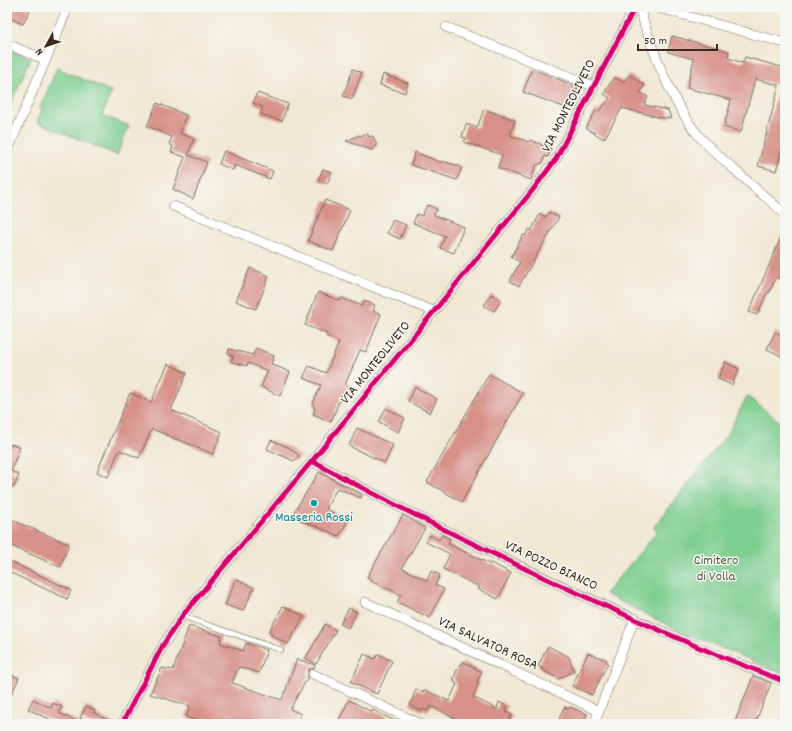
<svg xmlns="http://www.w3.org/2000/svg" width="792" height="731" viewBox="0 0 792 731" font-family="Dekko,sans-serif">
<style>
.green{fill:#7dce8f;stroke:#5c7c56}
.building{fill:#d79188}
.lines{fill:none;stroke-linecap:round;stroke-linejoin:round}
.service-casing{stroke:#7a6c5d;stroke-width:6}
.minor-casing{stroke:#7a6c5d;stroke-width:10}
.service{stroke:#fff;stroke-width:4.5}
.minor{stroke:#fff;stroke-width:9}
.cycleway-casing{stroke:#f6f6f2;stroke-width:8}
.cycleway{stroke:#d6006c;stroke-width:5}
.culture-dot{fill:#0f9aa8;stroke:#f6f6f2;stroke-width:1.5}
.labels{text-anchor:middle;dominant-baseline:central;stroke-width:3;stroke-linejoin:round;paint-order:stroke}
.street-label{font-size:14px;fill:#3b2a1e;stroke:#f6f6f2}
.culture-label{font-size:14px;fill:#0d838f;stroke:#f6f6f2}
.park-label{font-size:14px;fill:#4f5b40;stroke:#f6f6f2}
</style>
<rect width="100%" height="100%" fill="#f6f6f2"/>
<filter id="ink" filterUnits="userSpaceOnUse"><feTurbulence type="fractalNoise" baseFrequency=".025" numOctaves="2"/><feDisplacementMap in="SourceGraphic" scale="8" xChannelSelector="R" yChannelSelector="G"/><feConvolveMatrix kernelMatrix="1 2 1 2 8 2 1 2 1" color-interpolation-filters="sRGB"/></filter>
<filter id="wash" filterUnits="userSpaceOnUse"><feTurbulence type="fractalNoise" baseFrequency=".012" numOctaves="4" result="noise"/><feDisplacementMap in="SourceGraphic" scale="16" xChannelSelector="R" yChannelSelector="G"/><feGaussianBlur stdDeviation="0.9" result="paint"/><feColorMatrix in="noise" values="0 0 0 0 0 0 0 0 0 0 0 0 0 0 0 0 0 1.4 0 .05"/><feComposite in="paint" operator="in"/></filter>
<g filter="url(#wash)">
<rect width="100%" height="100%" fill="#f0e8d3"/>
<g class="green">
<path d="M7,49L31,58L8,110H7Z"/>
<path d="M57,68L110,91L111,93L102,115L129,126L117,155L37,122L42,110L40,108Z"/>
<path d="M747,396L785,426V674L678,630L605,594L657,532L654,527L729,432Z"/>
</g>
<g id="blocks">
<g class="building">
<path d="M11,7H23L30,10L23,24L7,17Z"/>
<path d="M672,36L729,51L728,58L743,63L745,57L785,68V137L776,171L758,166L779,85L755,79L741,132L724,127L731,100L687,88L694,59L668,52Z"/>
<path d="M353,69L362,73L352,99L343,96Z"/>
<path d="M532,69L578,87L569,109L523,92Z"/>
<path d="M383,74L408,83L405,93L380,85Z"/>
<path d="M629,75L645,85L640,92L648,97L644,105L668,110L671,118H662L622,108L604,139L586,128L596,110L599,111L610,98L604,94L614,77L623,82Z"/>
<path d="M257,93L288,104L282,121L260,114L263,107L253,103Z"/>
<path d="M157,103L186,115L180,133L194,139L188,155L207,162L193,199L173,189L185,157L171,152L173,146L169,144L172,137L147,126Z"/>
<path d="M484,109L515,120L510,135L529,142L530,140L551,148L548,157L545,156L542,164L540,163L538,165H536L531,180L498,168L502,155L464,142L466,138L462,137L466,124L477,128Z"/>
<path d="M367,133L369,137L373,136L377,146L372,150L346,141L359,135L360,136Z"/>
<path d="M224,151L273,171L270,179L235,165L233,170L219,164Z"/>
<path d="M415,152L442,163V161L462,167L457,180L411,165Z"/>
<path d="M323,169L332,172L327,184L318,180Z"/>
<path d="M325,200L350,210L333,251L308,241Z"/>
<path d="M427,205L437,209L434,215L464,227L454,253L440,248L445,236L413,223L417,214L422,216Z"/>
<path d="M549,212L559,217L519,286L510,281L520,262L511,257L523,235L525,236L529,229L531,231L540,214L546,217Z"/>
<path d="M393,220L406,225L400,239L387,233Z"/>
<path d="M785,228V282L776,277L769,293H767L757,315L749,312Z"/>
<path d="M250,268L269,276L256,309L236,301Z"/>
<path d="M318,292L340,301L341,298L362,306L364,301L375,305L373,311L381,314L366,352L360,350L345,385L351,388L347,396L342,394L331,422L313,414L315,410L313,403L321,385L303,378L309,366L326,373L339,342L326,336L327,334L305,325Z"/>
<path d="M491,294L501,300L494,311L484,306Z"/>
<path d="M775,332L785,337V358L767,349Z"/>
<path d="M256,348L274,356L271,364L290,372L280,396L261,387L268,371L248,363L247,366L231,362L233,356L228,354L229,349L253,355Z"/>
<path d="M725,362L739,369L732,385L718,379Z"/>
<path d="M168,364L187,373L171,410L222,432L213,454L152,429L139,458L119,450L108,477L97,472L130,393L151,402Z"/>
<path d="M489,374L523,393L462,502L427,482Z"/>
<path d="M415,387L437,399L430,413L408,401Z"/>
<path d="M386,408L405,418L398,432L379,422Z"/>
<path d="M357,428L393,445L385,463L349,446Z"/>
<path d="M271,440L288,447L300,456L294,461L267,449Z"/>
<path d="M11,444L20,447L11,471L19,475L14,487L7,484V453Z"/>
<path d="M319,472L362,495L361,498L337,488L326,509L348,520L339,536L298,519L300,515L294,512Z"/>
<path d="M403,515L425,528L402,568L427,581L431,571L440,575L435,585L444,589L430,618L397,602L401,595L369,580L370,578L367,577Z"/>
<path d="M7,518L69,544L60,567L7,544Z"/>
<path d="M430,535L439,540L442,535L450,539L448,544L490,564L491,563L511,573L498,599L478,589L480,587L443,569L450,554L426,542Z"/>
<path d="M7,560L71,590L67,599L7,571Z"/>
<path d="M236,579L254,588L243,611L225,605Z"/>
<path d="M283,606L304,616L288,644L271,635V633L269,631Z"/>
<path d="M349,608L357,612L348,628L340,624Z"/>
<path d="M325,624L336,630L316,664L306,658Z"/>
<path d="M189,626L221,636L220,643L243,651L246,643L267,650L259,673L239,667L232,683L282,700L297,659L315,665L314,668L310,669L308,671V677L290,709L301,714L296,724H207L186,717L190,706L150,694L162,668L173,670Z"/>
<path d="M548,646L569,657L574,671L559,679L542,670L543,669L538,666Z"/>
<path d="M588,653L607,660L606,662L608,663L592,695L572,686Z"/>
<path d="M364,654L375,659L378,654L392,661L377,694L351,682Z"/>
<path d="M464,662L482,672L477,682L479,683L473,697L497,709L499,702L507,706L506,712L512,715L508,724L503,721L501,724H466L431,706L428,711L423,709L422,711L410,705L416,689L423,692L425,690L449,701L457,684L454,682L455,680L453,679L460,664H462Z"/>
<path d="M7,673L19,678L7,703Z"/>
<path d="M753,676L771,683L755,724H734Z"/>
<path d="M33,699L51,708L53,703L62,707L59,713L82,724H59L28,709Z"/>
<path d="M349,700L372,712L373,710L401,724H337Z"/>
<path d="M86,706L95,710L94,713L115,724H92L80,718Z"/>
<path d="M564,707L569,709L570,707L587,714L583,724H557Z"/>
</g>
</g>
</g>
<g filter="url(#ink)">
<use href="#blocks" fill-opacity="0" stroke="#7a6c5d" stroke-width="1"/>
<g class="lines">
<g class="service-casing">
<path id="service" d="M182,616L281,650"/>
</g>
<g class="minor-casing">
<g id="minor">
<path d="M639,7C651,47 672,104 699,136C710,149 722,159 735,170C751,185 768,199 785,214"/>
<path d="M655,7L785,43"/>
<path d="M446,27L593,86"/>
<path d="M7,44L46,60"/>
<path d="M7,152L68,7"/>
<path d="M173,206L433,311"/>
<path d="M312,461C437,529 567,590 698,647C727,659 756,670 785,682"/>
<path d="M365,602L599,711"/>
<path d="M313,674L421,724"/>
<path d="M122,724L163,645L182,616L312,461L532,191L556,159L635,7"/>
<path d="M594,724L635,618"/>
</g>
</g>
<use href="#service" class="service"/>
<use href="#minor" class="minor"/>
<g class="cycleway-casing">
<g id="cycleway">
<path d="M312,461C437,529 567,590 698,647C727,659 756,670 785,682"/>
<path d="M122,724L163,645L182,616L312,461L532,191L556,159L635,7"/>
</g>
</g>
<use href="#cycleway" class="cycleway"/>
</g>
</g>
<circle class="culture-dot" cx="314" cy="503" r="4"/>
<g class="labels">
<g class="street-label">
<text transform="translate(569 106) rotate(-63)">VIA MONTEOLIVETO</text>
<text transform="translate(376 363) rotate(-51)">VIA MONTEOLIVETO</text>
<text transform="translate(551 566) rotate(25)">VIA POZZO BIANCO</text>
<text transform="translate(488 644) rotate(25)">VIA SALVATOR ROSA</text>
</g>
<g class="culture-label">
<text x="314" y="518">Masseria Rossi</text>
</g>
<g class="park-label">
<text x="716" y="561">Cimitero<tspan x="716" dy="16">di Volla</tspan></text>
</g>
</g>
<rect width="792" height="731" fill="none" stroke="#f6f6f2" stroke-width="24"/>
<g transform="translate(46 46) rotate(230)" stroke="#f6f6f2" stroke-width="3" paint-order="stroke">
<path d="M0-3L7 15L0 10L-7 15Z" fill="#3b2a1e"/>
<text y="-6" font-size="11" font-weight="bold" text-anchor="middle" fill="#3b2a1e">N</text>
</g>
<path d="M638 44v6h79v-6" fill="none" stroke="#3b2a1e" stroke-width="2"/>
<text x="644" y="44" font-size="12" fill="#3b2a1e" stroke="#f6f6f2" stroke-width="3" paint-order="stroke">50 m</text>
</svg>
